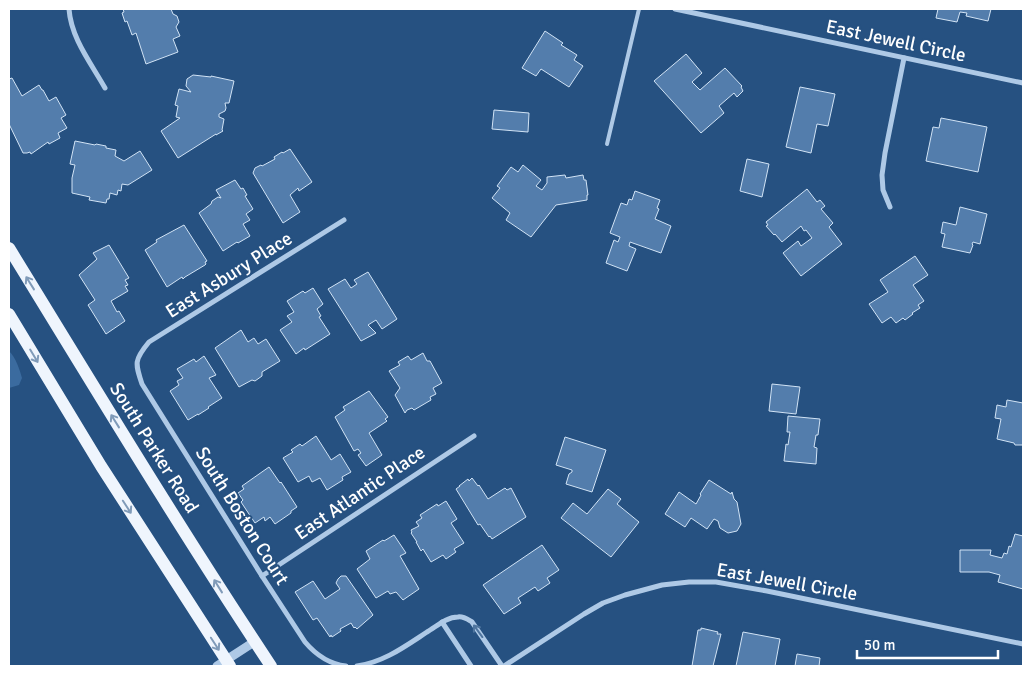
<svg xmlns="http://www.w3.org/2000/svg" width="1032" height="675" viewBox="0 0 1032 675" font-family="Signika,sans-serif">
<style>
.green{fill:#3b6b9f}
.building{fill:#537dac;stroke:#d1e3f5}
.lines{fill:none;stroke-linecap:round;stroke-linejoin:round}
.service{stroke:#aec9e6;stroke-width:4}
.minor{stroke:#aec9e6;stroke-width:5}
.tertiary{stroke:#aec9e6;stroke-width:9}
.primary{stroke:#eff5fd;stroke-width:12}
.oneway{stroke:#809bb9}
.oneway2{stroke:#4f759f}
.labels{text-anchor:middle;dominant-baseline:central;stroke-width:4;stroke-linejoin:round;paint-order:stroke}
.street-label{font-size:19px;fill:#fff;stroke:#265181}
</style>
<rect width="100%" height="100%" fill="#265181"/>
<path class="green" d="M9,351C16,358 19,368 22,378L19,385L9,388Z"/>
<g class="building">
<path d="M123,9H171L173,14L177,16L179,22L176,27L180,36L173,39L178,52L146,64L136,33L132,35L127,21L125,22L122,13L124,12Z"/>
<path d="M938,9H991L988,21L966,16L967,13L960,12L957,22L936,18Z"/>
<path d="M545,31L563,43L561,45L577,55L574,60L583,66L569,87L541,69L536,76L522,68Z"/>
<path d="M686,54L702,73L692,82L700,90L725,68L742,86L741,87L743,91L737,97L734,93L719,106L724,113L701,133L654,81Z"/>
<path d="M193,75L211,77V76L234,81L229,103H225L226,108L225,111L219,114V117L224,119L222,130L223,131L216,135V134L178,158L161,131L180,118L176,117L178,106L175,105L179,89L191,92L186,86L187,79Z"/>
<path d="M12,78L22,96L39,85L42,90H43L49,101L56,97L66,115L61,118L67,128L58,133L60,138L49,144L48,142L31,154L30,152L27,153H23L9,124V79Z"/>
<path d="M800,87L835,94L828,126L817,124L811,153L786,147Z"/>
<path d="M494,110L529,113L528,132L492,129Z"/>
<path d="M941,118L987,127L978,172L926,161L933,127L939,128Z"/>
<path d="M75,141L95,145L96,144L106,146V148L116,150L115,156L124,161L140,151L152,170L128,185L122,184L121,191L118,190L117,195L110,193L109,199H107L106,203L89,200L90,197L72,193V178L75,165L70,164Z"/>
<path d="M290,149L312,182L299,191L298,188L290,195L300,212L283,223L253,173L255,168L261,165L262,166L275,159L274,157L282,152L283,153Z"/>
<path d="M747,159L769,164L762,197L740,191Z"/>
<path d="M523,165L541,180L536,186L542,190L547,183V177L565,175L566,178L583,175L584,180H586L588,195H587V200L556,205L531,237L506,220L510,213L492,198L500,188L497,186L511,167L518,172Z"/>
<path d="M235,180L241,189L243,188L247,195L245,196L253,209L246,214L250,220L243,224L250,236L238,243L237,242L223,251L199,213L211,204L212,201L218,197L221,198L216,190Z"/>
<path d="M807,189L817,202L820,200L825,206L821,209L833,223L829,227L842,244L801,276L783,253L798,241L801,246L812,238L806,230L804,231L801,226L782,242L775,234L774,235L766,226L768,225L766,222Z"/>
<path d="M635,191L660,200L657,208L659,209L655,219L671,226L661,253L630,242L629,246L636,249L627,271L606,263L614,240L618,242L620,237L610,233L621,203L627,205L629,199L632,200Z"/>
<path d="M960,207L987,214L980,244L973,242L972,244L973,245L970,253L942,247L945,234L941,233L943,222L956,225Z"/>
<path d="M184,225L207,261L205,262L206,264L205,265L185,277L183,279L182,277L167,287L145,250L157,242L156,240Z"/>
<path d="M109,245L129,278L125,280L128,285L125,286L128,291L111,301L117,312L119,311L125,321L106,334L88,305L95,300L79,275L97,259L93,253Z"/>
<path d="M915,256L928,275L913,285L924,301L918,305L920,308L912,313L913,314L905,320L903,318L896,323L891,317L882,323L869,304L888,292L880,280Z"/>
<path d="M368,272L397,319L382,329L376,320L368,325L376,333L361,341L328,289L345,279L351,288L357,284L354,280Z"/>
<path d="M313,288L323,304L317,309L321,316L319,317L330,334L305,350L304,348L296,354L280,330L292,322L287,316L294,312L287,301L303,291L305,293Z"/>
<path d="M241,330L248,342L254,338L258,344L266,339L280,361L262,372V376L255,381L252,380L239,387L215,348Z"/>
<path d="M423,353L427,361H430L442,383L433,388L436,394L430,397L431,400L414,410L412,408L407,410L405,413L395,395L400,388L389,371L400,365L398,362L408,356L411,360Z"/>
<path d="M204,356L216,375L209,378L222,398L208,407L209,408L198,415V414L188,420L170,391L179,385L177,381L183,378L177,369L194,359L196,362Z"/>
<path d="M772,384L800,387L796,414L769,411Z"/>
<path d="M369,391L388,417L385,419L387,421L369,433L382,455L366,466L358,455L361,453L358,449L354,451L335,417L345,410L343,407Z"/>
<path d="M1007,400L1023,403V445H1015L1014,443L997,439L1001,419L995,418L997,405L1006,407Z"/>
<path d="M788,416L820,419L818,435H816L814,447L817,448L816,464L784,461L786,444L788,445L790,432H787Z"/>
<path d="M316,436L330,458L331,460L340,454L351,472L342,477L343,480L327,490L320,478L312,482L309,476L298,482L283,458L293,452L291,450L300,444L302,446Z"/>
<path d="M565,437L606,450L592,492L566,484L569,474L572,472V470L556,465Z"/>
<path d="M269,467L280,483L281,482L297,507L291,511V513L275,524L270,517L265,521L264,517L255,523L241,502L243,500L238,493L244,489L242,486Z"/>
<path d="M472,478L478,486L479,485L488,499L505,488L507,490L511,488L526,517L492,539L490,536L489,537L480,524L478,525L456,489L460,486H459L468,479L469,481Z"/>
<path d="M709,480L731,494L732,492L734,499L737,502L741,524L737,531L728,533L720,528L718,521L714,519L707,529L691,518L685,527L665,514L679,492L696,504L701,495L700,494Z"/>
<path d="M608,489L621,499L617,504L639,522L611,557L561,518L573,503L587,514Z"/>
<path d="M446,501L457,519L451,523L464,543L454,549L456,552L446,559L443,555L431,562L423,549L421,551L416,542H417L411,533L412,532L411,530L419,526L416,522L422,518L420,515L437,504L438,506Z"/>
<path d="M1015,534L1023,536V589L998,582L1000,575L989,572H960V550H991L990,555L1002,558L1004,553L1007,554L1009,546L1011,547Z"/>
<path d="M394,535L406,553L400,556L419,589L403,600L396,592L390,594L388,591L376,598L357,569L370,559L366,551L383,540L384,541Z"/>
<path d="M542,545L559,570L547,578L550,583L538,591L535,587L518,598L521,603L504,614L483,585Z"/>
<path d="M341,576H346L373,615L357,629L355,627L354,628L351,623L340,629L341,631L332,637L331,635L330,637L317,618L313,620L295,592L313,581L325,599L340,589L336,583L338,579Z"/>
<path d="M701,628L718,632L717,634H721L713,666H692L698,630H701Z"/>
<path d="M743,632L780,639L775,666H736Z"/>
<path d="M797,654L820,658L819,666H795Z"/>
</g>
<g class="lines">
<path class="service" d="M607,144L639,9"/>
<g class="minor">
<path d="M69,9C71,38 91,63 105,88"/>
<path d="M675,9L1023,83"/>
<path d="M890,207L883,190L882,175L885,153L904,58"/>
<path d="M344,220L149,342C134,360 135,363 142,384L262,576L305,642C316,655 329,664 346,666"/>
<path d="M262,576L474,436"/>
<path d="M442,622L471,666"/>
<path d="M357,666C384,662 404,647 427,632C436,627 446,617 458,617C463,616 467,619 472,622L502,666"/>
<path d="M504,666L584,614L603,603L625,595L662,585L689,582H716L767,591L1023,644"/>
</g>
<path class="tertiary" d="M217,666L254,642"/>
<g class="primary">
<path d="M9,248C95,388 180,529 271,666"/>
<path d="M9,314L101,466L230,666"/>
</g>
</g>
<defs><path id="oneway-shaft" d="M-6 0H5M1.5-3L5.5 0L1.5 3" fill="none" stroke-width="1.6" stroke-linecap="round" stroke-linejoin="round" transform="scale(1.25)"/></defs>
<g class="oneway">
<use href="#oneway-shaft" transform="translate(30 283) rotate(-122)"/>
<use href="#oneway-shaft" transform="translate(34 356) rotate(59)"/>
<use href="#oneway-shaft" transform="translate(115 421) rotate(-122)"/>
<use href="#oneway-shaft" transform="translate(127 507) rotate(57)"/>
<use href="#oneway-shaft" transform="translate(218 586) rotate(-122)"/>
<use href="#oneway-shaft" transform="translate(215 644) rotate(57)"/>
</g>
<use class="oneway2" href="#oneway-shaft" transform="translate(478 631) rotate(-126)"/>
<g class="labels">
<g class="street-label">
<text transform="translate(896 41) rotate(12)">East Jewell Circle</text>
<text transform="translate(229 275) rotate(-32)">East Asbury Place</text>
<text transform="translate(154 448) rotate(58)">South Parker Road</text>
<text transform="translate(360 493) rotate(-34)">East Atlantic Place</text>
<text transform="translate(242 516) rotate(58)">South Boston Court</text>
<text transform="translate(787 582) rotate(10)">East Jewell Circle</text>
</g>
</g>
<rect width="1032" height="675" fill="none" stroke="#ffffff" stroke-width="20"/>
<path d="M857 650v8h141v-8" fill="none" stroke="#ffffff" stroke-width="2.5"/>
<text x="864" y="650" font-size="15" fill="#ffffff" stroke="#265181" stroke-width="4" paint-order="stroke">50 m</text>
</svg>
